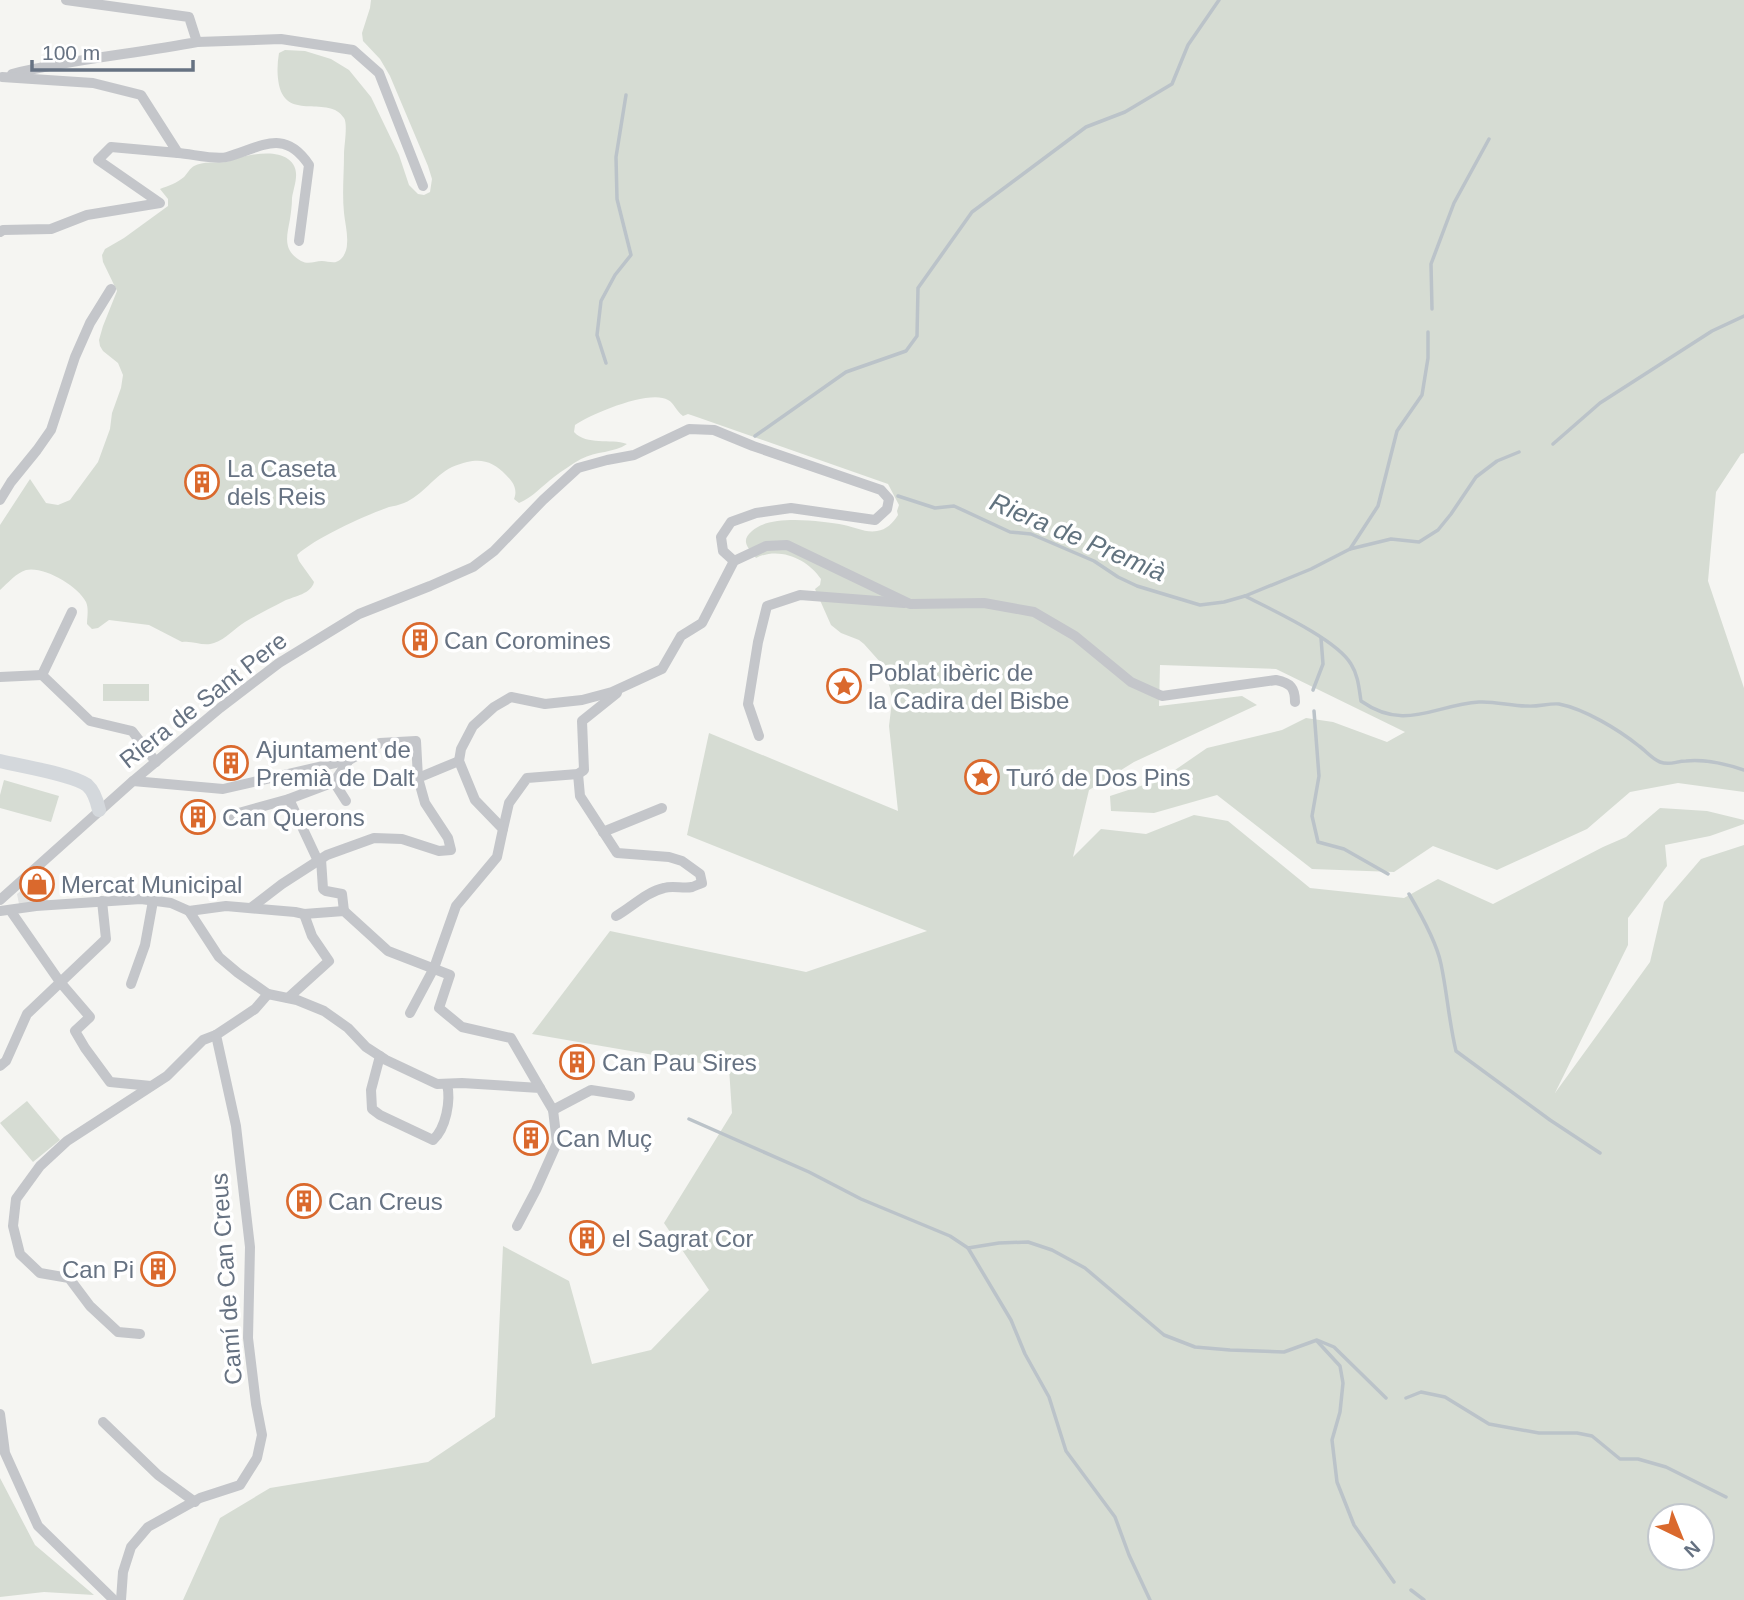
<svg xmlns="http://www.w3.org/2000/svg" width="1744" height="1600" viewBox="0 0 1744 1600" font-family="Helvetica,sans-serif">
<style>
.built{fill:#e3e4e3}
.green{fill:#d6dcd3;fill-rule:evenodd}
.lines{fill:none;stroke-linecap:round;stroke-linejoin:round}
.stream{stroke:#bbc3c9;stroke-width:3.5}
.street{stroke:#c4c6ca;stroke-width:10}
.secondary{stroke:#d4d8dc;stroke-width:14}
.labels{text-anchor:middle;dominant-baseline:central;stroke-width:7;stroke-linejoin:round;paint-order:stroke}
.poi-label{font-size:24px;fill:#667282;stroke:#fff;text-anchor:start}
.street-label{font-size:24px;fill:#667282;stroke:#fff}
.water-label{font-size:26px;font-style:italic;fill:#62737f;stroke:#fff}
</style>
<rect width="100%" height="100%" fill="#f5f5f2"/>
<path class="built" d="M42,874L48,901L19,904L17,894Z"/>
<g class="green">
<path d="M371,0H1744V453L1741,454L1716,492L1708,581L1744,688V792L1678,783L1630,792L1587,829L1497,870L1433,846L1394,872L1312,869L1217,795L1154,813L1111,811L1110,796L1162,779L1207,748L1282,730L1306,718L1333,722L1387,742L1405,732L1276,669L1160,665L1159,706L1242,696L1257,705L1134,762L1089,790L1073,857L1101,829L1146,834L1194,815L1228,821L1310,888L1404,898L1438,879L1493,904L1603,847L1626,837L1660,808L1707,811L1744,820V824L1710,836L1665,845L1667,866L1628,918V945L1555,1093L1650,962L1664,902L1701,859L1744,845V1600H183L220,1518L270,1488L428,1462L495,1417L503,1246L569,1281L592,1364L651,1350L709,1290L664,1223L732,1113L729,1068L532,1034L610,931L806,972L927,931L687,835L709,733L898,811L889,726L892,701L890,688L881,663L864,644L859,640L841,633L831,625L815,589L820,585L821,579C808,559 779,546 756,558C748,548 740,541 752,531C770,514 821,521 844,525C854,527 866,533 877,531C886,530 893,523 898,515L897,511L899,505L888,484L694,416L688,414L683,416C676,411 674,403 668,400C650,389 591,414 575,425L574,432C587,446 610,438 627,444C614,453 596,451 581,459C572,464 562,471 554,477C542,486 532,498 519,503L514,499C518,489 513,482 506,475C495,463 483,458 467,462C462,463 457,465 452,467C434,476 423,495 404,503C399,505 394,506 389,507C364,516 315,538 297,555L299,561L314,582C311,594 295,596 284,601C271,608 258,614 245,622C235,628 226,639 214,643C203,647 193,640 182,642L149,625L109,620L98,628L92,629L87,624C87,617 89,609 86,602C78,586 44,566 26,570C16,573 8,583 0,590V525L30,479L46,503L58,505L70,500L98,462L110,429L112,413L121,388L123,375L118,363L103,351L100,346L99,340L103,326L117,291L103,262L102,255L105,249L124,238L168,206V199L160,189C168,186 177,183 184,177C187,174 190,168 194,166C203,161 216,163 226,162C231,161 236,158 241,157C254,154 276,150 288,159C302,169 294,185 292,198C292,205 291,212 290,219C287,236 282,250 301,261C309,265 314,261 322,261C329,261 335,265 341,259C345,255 347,249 347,244C348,234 345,223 344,213C342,193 344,174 344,154C344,146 348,124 344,118C329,94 287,122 279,85C277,75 277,64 279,53L285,50L305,51L331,59L349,70L371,97L399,155L409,185L418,194L424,195L430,192L432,179L428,166L390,76L380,59L363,41L362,33L370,8ZM1660,1516H1702V1558H1660Z"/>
<rect x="103" y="684" width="46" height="17"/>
<path d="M4,780L59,796L51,822L0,808V795Z"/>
<path d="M27,1101L60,1140L33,1162L0,1123Z"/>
<path d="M0,1478L35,1545L94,1595L44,1592L0,1597Z"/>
</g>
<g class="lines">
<g class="stream">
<path d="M1432,309L1431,264L1454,203L1489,139"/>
<path d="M606,363L597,335L601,301L615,275L631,255L617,199L616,157L626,95"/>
<path d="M755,436L846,372L906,351L917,336L918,288L972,212L1086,127L1125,112L1172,84L1188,45L1219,0"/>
<path d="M1553,444L1600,403L1712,331L1744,316"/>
<path d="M898,496L935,508L954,506L1010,532L1031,534L1094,561L1118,577L1137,586L1200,605L1224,602L1245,596L1311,569L1350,549L1391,539L1419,542L1438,530L1451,514L1476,477L1497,461L1519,452"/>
<path d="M1350,549L1378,506L1397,431L1422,395L1428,358V332"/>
<path d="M1245,596C1272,610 1336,639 1351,664C1358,675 1359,688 1361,701C1405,732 1434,705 1479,702C1495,701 1511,706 1527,706C1538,707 1549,703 1559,704C1585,709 1619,730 1639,746C1646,751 1652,759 1660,762C1670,766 1676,761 1686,761C1705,759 1726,764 1744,770"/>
<path d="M1313,690L1323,664L1321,638"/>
<path d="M1314,711L1319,776L1312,816L1318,842L1344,849L1388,874"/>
<path d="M1409,894C1419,911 1437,944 1441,964C1447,992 1449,1022 1456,1051L1550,1120L1600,1153"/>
<path d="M689,1119L809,1172L861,1199L950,1236L968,1248L999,1243L1028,1242L1052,1250L1085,1268L1164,1335L1195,1347L1230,1350L1284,1352L1317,1340L1334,1347L1386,1398"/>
<path d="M968,1248L1011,1320L1025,1354L1049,1397L1066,1451L1115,1517L1129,1555L1150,1600"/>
<path d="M1317,1341L1340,1366L1343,1383L1340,1412L1332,1440L1337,1482L1354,1525L1394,1582"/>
<path d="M1406,1398L1421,1392L1445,1397L1489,1424L1539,1433H1577L1592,1436L1620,1459H1638L1666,1467L1726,1497"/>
<path d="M1411,1590L1424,1600"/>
</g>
<g class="street">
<path d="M197,42L281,39L353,50L379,73L423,186"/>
<path d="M12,74C72,59 135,54 197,42L189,17L66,0"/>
<path d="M178,153C192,154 215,160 227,157C260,148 284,127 309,165L299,241"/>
<path d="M0,232L3,230L51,229L87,215L160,203L98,160L111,147L178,153L141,95L93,83L2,77"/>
<path d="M0,500L11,482L37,450L51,430L75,357L90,323L111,289"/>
<path d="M42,675L90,721L132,731L156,762"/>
<path d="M42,675L72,612"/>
<path d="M0,677L42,675"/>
<path d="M759,736L748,704L758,642L767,606L800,595L904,603"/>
<path d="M578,774L580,796L617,853L669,857L682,861L700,874L702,883C699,884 695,886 692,887C683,889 673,885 664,888C646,892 632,907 616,916"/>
<path d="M133,781L223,789L349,760L380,743L416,741L418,778"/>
<path d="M334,782L346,801"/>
<path d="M289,799L318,861"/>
<path d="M228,816L289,799L334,782L349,760"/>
<path d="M503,829L509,803L527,778L578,774L584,770L582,721L617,693"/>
<path d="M603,832L662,808"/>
<path d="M321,859L323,889L326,891L342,894L344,911"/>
<path d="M0,900L133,781L220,708L279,663L359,614L430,586L473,567L494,551L543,500L578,468L607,460L634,455L689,429L714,430L753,446L881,490L889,499L887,509L875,520L791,508L756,513L731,522L721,537L723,551L734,561"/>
<path d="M252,907L282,884L327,855L374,838L402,839L439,851L451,850L448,838L425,803L418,778L459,761"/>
<path d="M10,910L60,982L90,1017L75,1031L85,1048L110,1082L151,1086"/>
<path d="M0,911L36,906L141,899L171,903L189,911L226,906L295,912L304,914L344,911L388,951L450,975L439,1008L462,1027L511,1038L540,1088"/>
<path d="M189,911L219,957L238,973L268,994L297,1000L324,1011L348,1028L366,1047L386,1060L437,1084L462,1083L540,1088L553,1110L557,1143L536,1190L517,1226"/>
<path d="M131,984L145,945L153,901"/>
<path d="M288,998L329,961L312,936L304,914"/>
<path d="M410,1013L434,968L456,906L497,857L503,829L475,800L459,761L461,749L473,726L494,707L511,697L545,704L582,700L612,692L662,669L681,636L702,623L734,561L766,546L787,545L910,604L984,603L1034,612L1075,636L1131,682L1162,696L1276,680C1291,683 1295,688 1295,702"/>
<path d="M380,1056L371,1090L372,1109L380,1115L433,1140C446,1128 451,1101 447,1084"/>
<path d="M0,1066L6,1061L27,1014L106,939L102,901"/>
<path d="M553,1110L591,1090L630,1096"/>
<path d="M140,1334L118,1332L90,1306L69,1278L40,1273L20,1254L13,1226L16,1199L40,1166L67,1141L167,1076L203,1040L216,1035"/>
<path d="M0,1414L5,1453L38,1526L114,1600"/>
<path d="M103,1422L158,1475L195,1502"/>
<path d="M121,1600L123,1572L131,1547L148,1527L200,1498L240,1485L257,1458L262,1435L256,1404L248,1338L250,1247L236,1126L216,1035L255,1009L268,994"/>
</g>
<path class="secondary" d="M0,761C20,766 72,774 87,785C94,791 97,801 99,810"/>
</g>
<defs>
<g id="building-ring" transform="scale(1.75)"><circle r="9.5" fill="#fff" stroke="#da692d" stroke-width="1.5"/><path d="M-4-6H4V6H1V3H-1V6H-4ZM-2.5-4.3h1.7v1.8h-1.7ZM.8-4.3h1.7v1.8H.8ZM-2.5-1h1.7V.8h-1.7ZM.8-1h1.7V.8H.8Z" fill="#da692d"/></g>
<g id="sight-ring" transform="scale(1.75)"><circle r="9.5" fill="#fff" stroke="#da692d" stroke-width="1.5"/><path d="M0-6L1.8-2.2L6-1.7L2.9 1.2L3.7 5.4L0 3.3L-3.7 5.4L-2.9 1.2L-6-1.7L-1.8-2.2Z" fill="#da692d"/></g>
<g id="shop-ring" transform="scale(1.75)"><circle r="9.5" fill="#fff" stroke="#da692d" stroke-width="1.5"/><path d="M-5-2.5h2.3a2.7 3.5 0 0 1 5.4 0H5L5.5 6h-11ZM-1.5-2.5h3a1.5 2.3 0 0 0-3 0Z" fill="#da692d"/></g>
</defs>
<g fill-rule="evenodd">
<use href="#building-ring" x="202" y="482"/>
<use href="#building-ring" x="420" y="640"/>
<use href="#sight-ring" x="844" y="686"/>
<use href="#building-ring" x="231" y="763"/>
<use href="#sight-ring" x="982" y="777"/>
<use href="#building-ring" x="198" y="817"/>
<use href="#shop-ring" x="37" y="884"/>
<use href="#building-ring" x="577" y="1062"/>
<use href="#building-ring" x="531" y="1138"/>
<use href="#building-ring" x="304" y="1201"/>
<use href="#building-ring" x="587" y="1238"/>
<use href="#building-ring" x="158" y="1269"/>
</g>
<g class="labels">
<g class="poi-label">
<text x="227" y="468">La Caseta<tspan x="227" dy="28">dels Reis</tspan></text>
<text x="444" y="640">Can Coromines</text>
<text x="868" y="672">Poblat ibèric de<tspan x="868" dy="28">la Cadira del Bisbe</tspan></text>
<text x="256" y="749">Ajuntament de<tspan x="256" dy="28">Premià de Dalt</tspan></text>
<text x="1006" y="777">Turó de Dos Pins</text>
<text x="222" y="817">Can Querons</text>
<text x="61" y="884">Mercat Municipal</text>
<text x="602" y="1062">Can Pau Sires</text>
<text x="556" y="1138">Can Muç</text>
<text x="328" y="1201">Can Creus</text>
<text x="612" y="1238">el Sagrat Cor</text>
<text x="134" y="1269" text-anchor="end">Can Pi</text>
</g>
<g class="street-label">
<text transform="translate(203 700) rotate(-38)">Riera de Sant Pere</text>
<text transform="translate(226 1279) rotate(-94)">Camí de Can Creus</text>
</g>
<g class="water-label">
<text transform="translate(1078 537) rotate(23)">Riera de Premià</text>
</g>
</g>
<g transform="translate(1681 1537) rotate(137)"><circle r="33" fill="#ffffff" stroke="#c2c7cd" stroke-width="2"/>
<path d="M0-5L12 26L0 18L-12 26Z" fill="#da692d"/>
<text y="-10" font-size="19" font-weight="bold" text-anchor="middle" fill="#667282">N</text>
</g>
<path d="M32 60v10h161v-10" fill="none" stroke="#667282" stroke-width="3.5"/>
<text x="42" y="60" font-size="21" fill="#667282" stroke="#ffffff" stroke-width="5" paint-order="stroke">100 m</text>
</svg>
